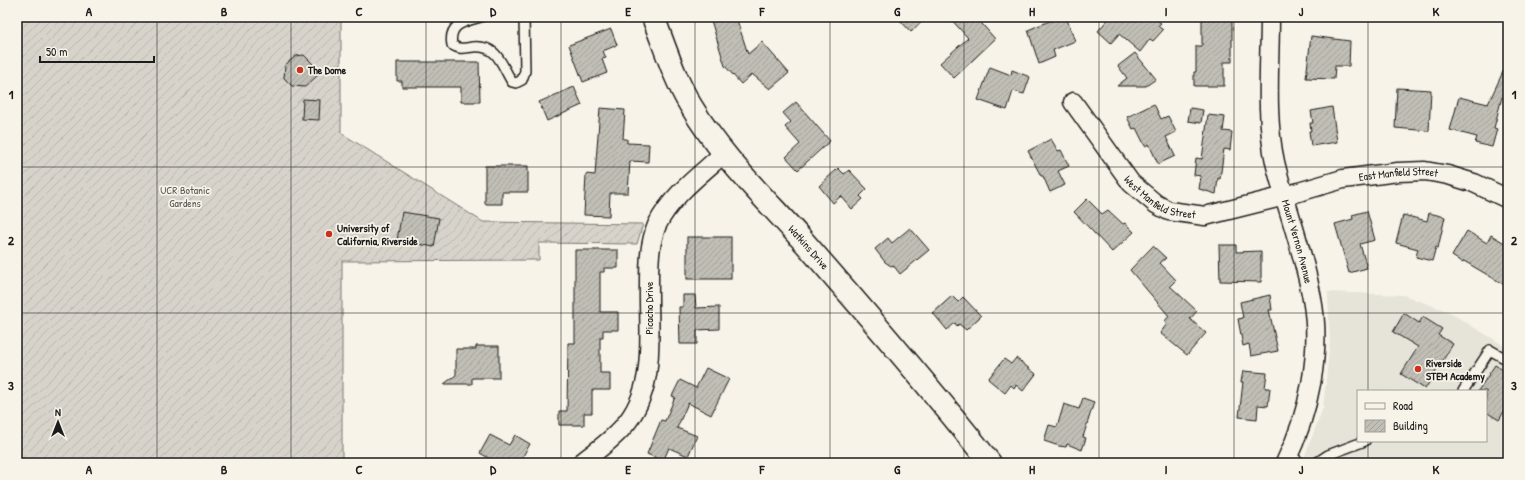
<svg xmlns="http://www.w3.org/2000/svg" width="1525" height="480" viewBox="0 0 1525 480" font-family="'Patrick Hand',sans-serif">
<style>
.built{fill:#e6e3d9;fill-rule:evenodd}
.garden{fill:url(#garden-furrows);stroke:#7a7874}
.building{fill:url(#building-hatch);stroke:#1c1c1c}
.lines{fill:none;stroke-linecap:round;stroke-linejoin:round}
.lane-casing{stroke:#1c1c1c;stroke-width:12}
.street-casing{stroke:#1c1c1c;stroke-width:21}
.secondary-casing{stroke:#1c1c1c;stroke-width:25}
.lane{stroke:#f7f3e8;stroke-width:9}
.street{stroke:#f7f3e8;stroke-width:18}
.secondary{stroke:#f7f3e8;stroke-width:22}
.grid{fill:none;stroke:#1c1c1c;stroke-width:1;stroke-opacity:0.55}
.poi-dot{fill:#c8321e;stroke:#f7f3e8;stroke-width:1.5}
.labels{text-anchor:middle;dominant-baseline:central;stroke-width:3.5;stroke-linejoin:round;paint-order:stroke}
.poi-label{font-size:11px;font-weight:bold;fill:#1c1c1c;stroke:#f7f3e8;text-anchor:start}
.street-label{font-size:11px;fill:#1c1c1c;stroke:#f7f3e8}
.park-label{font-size:11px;fill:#545351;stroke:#f7f3e8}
.neatline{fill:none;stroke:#1c1c1c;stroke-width:1.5}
.grid-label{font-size:13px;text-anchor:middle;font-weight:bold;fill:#1c1c1c}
</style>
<defs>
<pattern id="garden-furrows" width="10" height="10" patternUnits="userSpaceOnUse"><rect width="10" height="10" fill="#d7d3cb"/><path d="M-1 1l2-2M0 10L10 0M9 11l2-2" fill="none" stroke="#b8b5ae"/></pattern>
<pattern id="building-hatch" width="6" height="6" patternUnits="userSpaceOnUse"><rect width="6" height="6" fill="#c0beb5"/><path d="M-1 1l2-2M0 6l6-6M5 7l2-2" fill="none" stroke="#a4a39b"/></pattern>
</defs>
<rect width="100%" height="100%" fill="#f7f3e8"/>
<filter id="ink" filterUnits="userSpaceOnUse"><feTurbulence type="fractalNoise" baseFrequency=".025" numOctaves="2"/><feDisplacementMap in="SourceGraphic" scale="8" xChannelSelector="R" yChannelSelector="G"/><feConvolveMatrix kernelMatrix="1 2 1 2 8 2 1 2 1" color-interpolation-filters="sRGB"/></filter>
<g filter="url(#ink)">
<path class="built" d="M1328,292L1403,295L1447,311L1508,348V463H1302L1323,408L1330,342ZM1358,391H1486V441H1358Z"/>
<path class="garden" d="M17,17H341V133L483,222L643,224L637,244L539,243V260L342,261V463H17Z"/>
<g class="building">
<path d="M710,17H736L748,54L762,42L789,73L770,89L752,74L741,84L725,66Z"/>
<path d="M897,17H927L911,32Z"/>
<path d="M949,17H976L995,39L954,78L940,63L968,38Z"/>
<path d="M1051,17H1066L1075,41L1053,50L1055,57L1039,64L1028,30L1052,20Z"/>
<path d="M1110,17H1153L1161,23L1158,26L1163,30L1153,41L1150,39L1140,52L1119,34L1111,43L1098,31Z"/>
<path d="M1202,17H1232V62H1224V86H1194V72H1196V46H1202Z"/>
<path d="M611,29L617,45L603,51L606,58L602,59L607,73L583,82L569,45Z"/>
<path d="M1311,36L1350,41L1349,66H1335L1334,79L1306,78Z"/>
<path d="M1135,53L1156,79L1146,86H1117L1127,78L1118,66Z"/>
<path d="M304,55L315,66L318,75L305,87L292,86L284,78L285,65L296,56Z"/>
<path d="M1508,61V100L1502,97L1494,128L1497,129L1492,147L1475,143L1477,137L1450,130L1459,97L1488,104Z"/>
<path d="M397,62H479L480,102H461V87H402V81H397Z"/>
<path d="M990,67L1011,75L1012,70L1030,77L1024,94L1013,91L1007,110L978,100Z"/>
<path d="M574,87L582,105L547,121L539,102Z"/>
<path d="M1397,88L1431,90L1429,131L1395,128Z"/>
<path d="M303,99L320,100L319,120L302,119Z"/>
<path d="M796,102L830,141L798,170L786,157L800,144L785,127L791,122L783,113Z"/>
<path d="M1154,104L1161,119L1168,116L1176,132L1166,137L1175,156L1158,164L1149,144L1145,146L1136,128L1133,129L1127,117Z"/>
<path d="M1332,107L1337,142L1311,146L1309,131H1311L1310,123H1313L1311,111Z"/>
<path d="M600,108L625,110L623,139H627V143L649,144L648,162L630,161L628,193H610L609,216L584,215L586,174L595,175Z"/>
<path d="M1190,108L1203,110L1201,123L1188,121Z"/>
<path d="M1208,115L1225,117L1223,131L1232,132L1230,150L1224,149L1220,179L1218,178L1216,194L1199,189L1201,176L1194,175L1196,158L1202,159Z"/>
<path d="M1051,139L1058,151L1061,150L1069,166L1058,171L1065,185L1050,192L1043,176H1041L1028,151Z"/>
<path d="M485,166H528V192H502V204H485Z"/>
<path d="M838,168L844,174L849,170L867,189L860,196L863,199L852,209L841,196L833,203L819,186Z"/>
<path d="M1087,199L1102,214L1108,210L1123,224L1125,223L1134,232L1112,252L1074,212Z"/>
<path d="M1367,211L1375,240L1360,244L1367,268L1349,273L1335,224L1353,219L1352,215Z"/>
<path d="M402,212L439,218L434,247L397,240Z"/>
<path d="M1429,213L1445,217L1438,248L1436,247L1432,261L1416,257L1418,249L1396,243L1403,215L1427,221Z"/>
<path d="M910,228L929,250L900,274L893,265L891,266L885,262L875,249L888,238L892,243Z"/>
<path d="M1467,231L1487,243L1491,235L1508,245V287L1464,261L1463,263L1452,256Z"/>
<rect x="687" y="237" width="44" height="42"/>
<path d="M1219,245H1236V252L1261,251V282L1220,281Z"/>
<path d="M1153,246L1166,258L1160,263L1176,280L1170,286L1197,311L1190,319L1206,333L1187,355L1160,333L1167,324L1165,321L1169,316L1130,270Z"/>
<path d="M575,250H618V268H604V272H600V312H618V330H603V337H600V373H610V390H592V413H584V425H559V411H567L568,343H575Z"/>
<path d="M683,295H695L696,308L719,307V329L697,330V344H680L679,307H683Z"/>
<path d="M1270,295L1272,310H1269L1278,351L1251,356L1249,344L1243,346L1238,319L1243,318L1240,302Z"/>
<path d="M952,296L958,302L963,297L981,316L966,330L959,324L957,326L955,323L947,330L933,313Z"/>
<path d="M1404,313L1419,323L1423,317L1442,329L1438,335L1453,344L1425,389L1401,374L1418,347L1393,332Z"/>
<path d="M476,346H499V378H472V384H444L456,375V349H476Z"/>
<path d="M1016,358L1036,374L1023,391L1016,385L1014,388L1011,385L1005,393L988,379L1004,359L1011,364Z"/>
<path d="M1495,365L1508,373V405L1499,420L1486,412V391H1478Z"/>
<path d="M706,368L729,379L711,415L688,403L677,428L697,436L688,456L669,448L663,461L647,454L661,420L665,421L675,397L672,396L680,380L696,388Z"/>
<path d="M1243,371L1267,373L1265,388H1270L1268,406L1258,405L1257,419L1239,417L1243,382H1241Z"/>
<path d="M1083,398L1094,402L1083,437L1086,438L1082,450L1067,444L1066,447L1059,446L1044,441L1049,425L1057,427L1064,404L1079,409Z"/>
<path d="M490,435L509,445L515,435L530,444L519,463H497L480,453Z"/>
</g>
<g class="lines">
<g class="lane-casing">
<g id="lane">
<path d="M481,17C465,21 448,24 452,45C460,50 464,48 473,47C498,45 501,64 512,82L516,83L522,80L525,71L524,17"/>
<path d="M1463,391L1490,350L1508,360"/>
<path d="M1289,454L1301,463"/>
<path d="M1316,463L1328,455L1365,441"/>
</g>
</g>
<g class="street-casing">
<g id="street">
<path id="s1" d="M1270,17C1270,63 1265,117 1275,162C1286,208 1304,252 1312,299C1322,352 1309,414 1285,463"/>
<path id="s2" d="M1073,102L1131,183L1156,204L1169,211L1205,216L1285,196L1343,179L1398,172L1425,171L1448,175L1474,183L1508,199"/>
<path d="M581,463C595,452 611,441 623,427C658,388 648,334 649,285C649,264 649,244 657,225C671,196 700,175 723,154"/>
</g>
</g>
<g class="secondary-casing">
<g id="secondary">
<path id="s3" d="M653,17C665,47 674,78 691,106C722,158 765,198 805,243C868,315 931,388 990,463"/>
</g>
</g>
<use href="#lane" class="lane"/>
<use href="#street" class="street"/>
<use href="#secondary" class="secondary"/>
</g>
</g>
<path class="grid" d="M157,17V463M291,17V463M426,17V463M561,17V463M695,17V463M830,17V463M964,17V463M1099,17V463M1234,17V463M1368,17V391M17,167H1508M17,313H1508M1368,441V463"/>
<g class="poi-dot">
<circle cx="300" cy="70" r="4"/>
<circle cx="329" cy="234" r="4"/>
<circle cx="1418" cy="369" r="4"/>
</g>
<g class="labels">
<g class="poi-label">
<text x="308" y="70">The Dome</text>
<text x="337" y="228">University of<tspan x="337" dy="13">California, Riverside</tspan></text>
<text x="1426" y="363">Riverside<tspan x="1426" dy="13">STEM Academy</tspan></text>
</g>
<g class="street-label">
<text stroke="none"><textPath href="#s2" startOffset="382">East Manfield Street</textPath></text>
<text stroke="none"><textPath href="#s2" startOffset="133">West Manfield Street</textPath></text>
<text stroke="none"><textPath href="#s1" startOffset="228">Mount Vernon Avenue</textPath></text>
<text stroke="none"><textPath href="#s3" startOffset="281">Watkins Drive</textPath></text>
<text transform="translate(649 308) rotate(-90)">Picacho Drive</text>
</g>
<g class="park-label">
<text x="185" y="190">UCR Botanic<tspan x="185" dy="13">Gardens</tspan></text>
</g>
</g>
<rect width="1525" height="480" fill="none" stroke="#f7f3e8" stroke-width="44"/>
<rect x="1357" y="390" width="130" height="52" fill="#f7f3e8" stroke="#9f9d96"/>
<rect x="1365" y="403" width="20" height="6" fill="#f7f3e8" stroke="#9f9d96"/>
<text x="1393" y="410" font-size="12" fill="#1c1c1c">Road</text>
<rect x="1365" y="420" width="20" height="12" fill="url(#building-hatch)" stroke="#9f9d96"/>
<text x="1393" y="430" font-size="12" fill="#1c1c1c">Building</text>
<g transform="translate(58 422)" stroke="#f7f3e8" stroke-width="3" paint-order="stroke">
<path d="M0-3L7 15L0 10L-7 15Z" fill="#1c1c1c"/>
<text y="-6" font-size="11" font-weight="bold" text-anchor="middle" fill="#1c1c1c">N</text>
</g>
<path d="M40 56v6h114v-6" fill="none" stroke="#1c1c1c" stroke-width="2"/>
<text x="46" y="56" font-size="12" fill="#1c1c1c" stroke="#f7f3e8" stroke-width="3" paint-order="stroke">50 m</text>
<rect x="22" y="22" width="1481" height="436" class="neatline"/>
<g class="grid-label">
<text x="89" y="16">A</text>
<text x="224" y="16">B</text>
<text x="359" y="16">C</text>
<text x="493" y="16">D</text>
<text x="628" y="16">E</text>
<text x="762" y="16">F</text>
<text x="897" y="16">G</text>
<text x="1032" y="16">H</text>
<text x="1166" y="16">I</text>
<text x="1301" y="16">J</text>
<text x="1436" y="16">K</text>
<text x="11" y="99">1</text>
<text x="1514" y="99">1</text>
<text x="11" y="245">2</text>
<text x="1514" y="245">2</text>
<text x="11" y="390">3</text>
<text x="1514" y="390">3</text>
<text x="89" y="474">A</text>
<text x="224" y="474">B</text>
<text x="359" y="474">C</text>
<text x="493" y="474">D</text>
<text x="628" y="474">E</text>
<text x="762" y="474">F</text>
<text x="897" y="474">G</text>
<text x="1032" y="474">H</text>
<text x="1166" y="474">I</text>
<text x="1301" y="474">J</text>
<text x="1436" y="474">K</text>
</g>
</svg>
